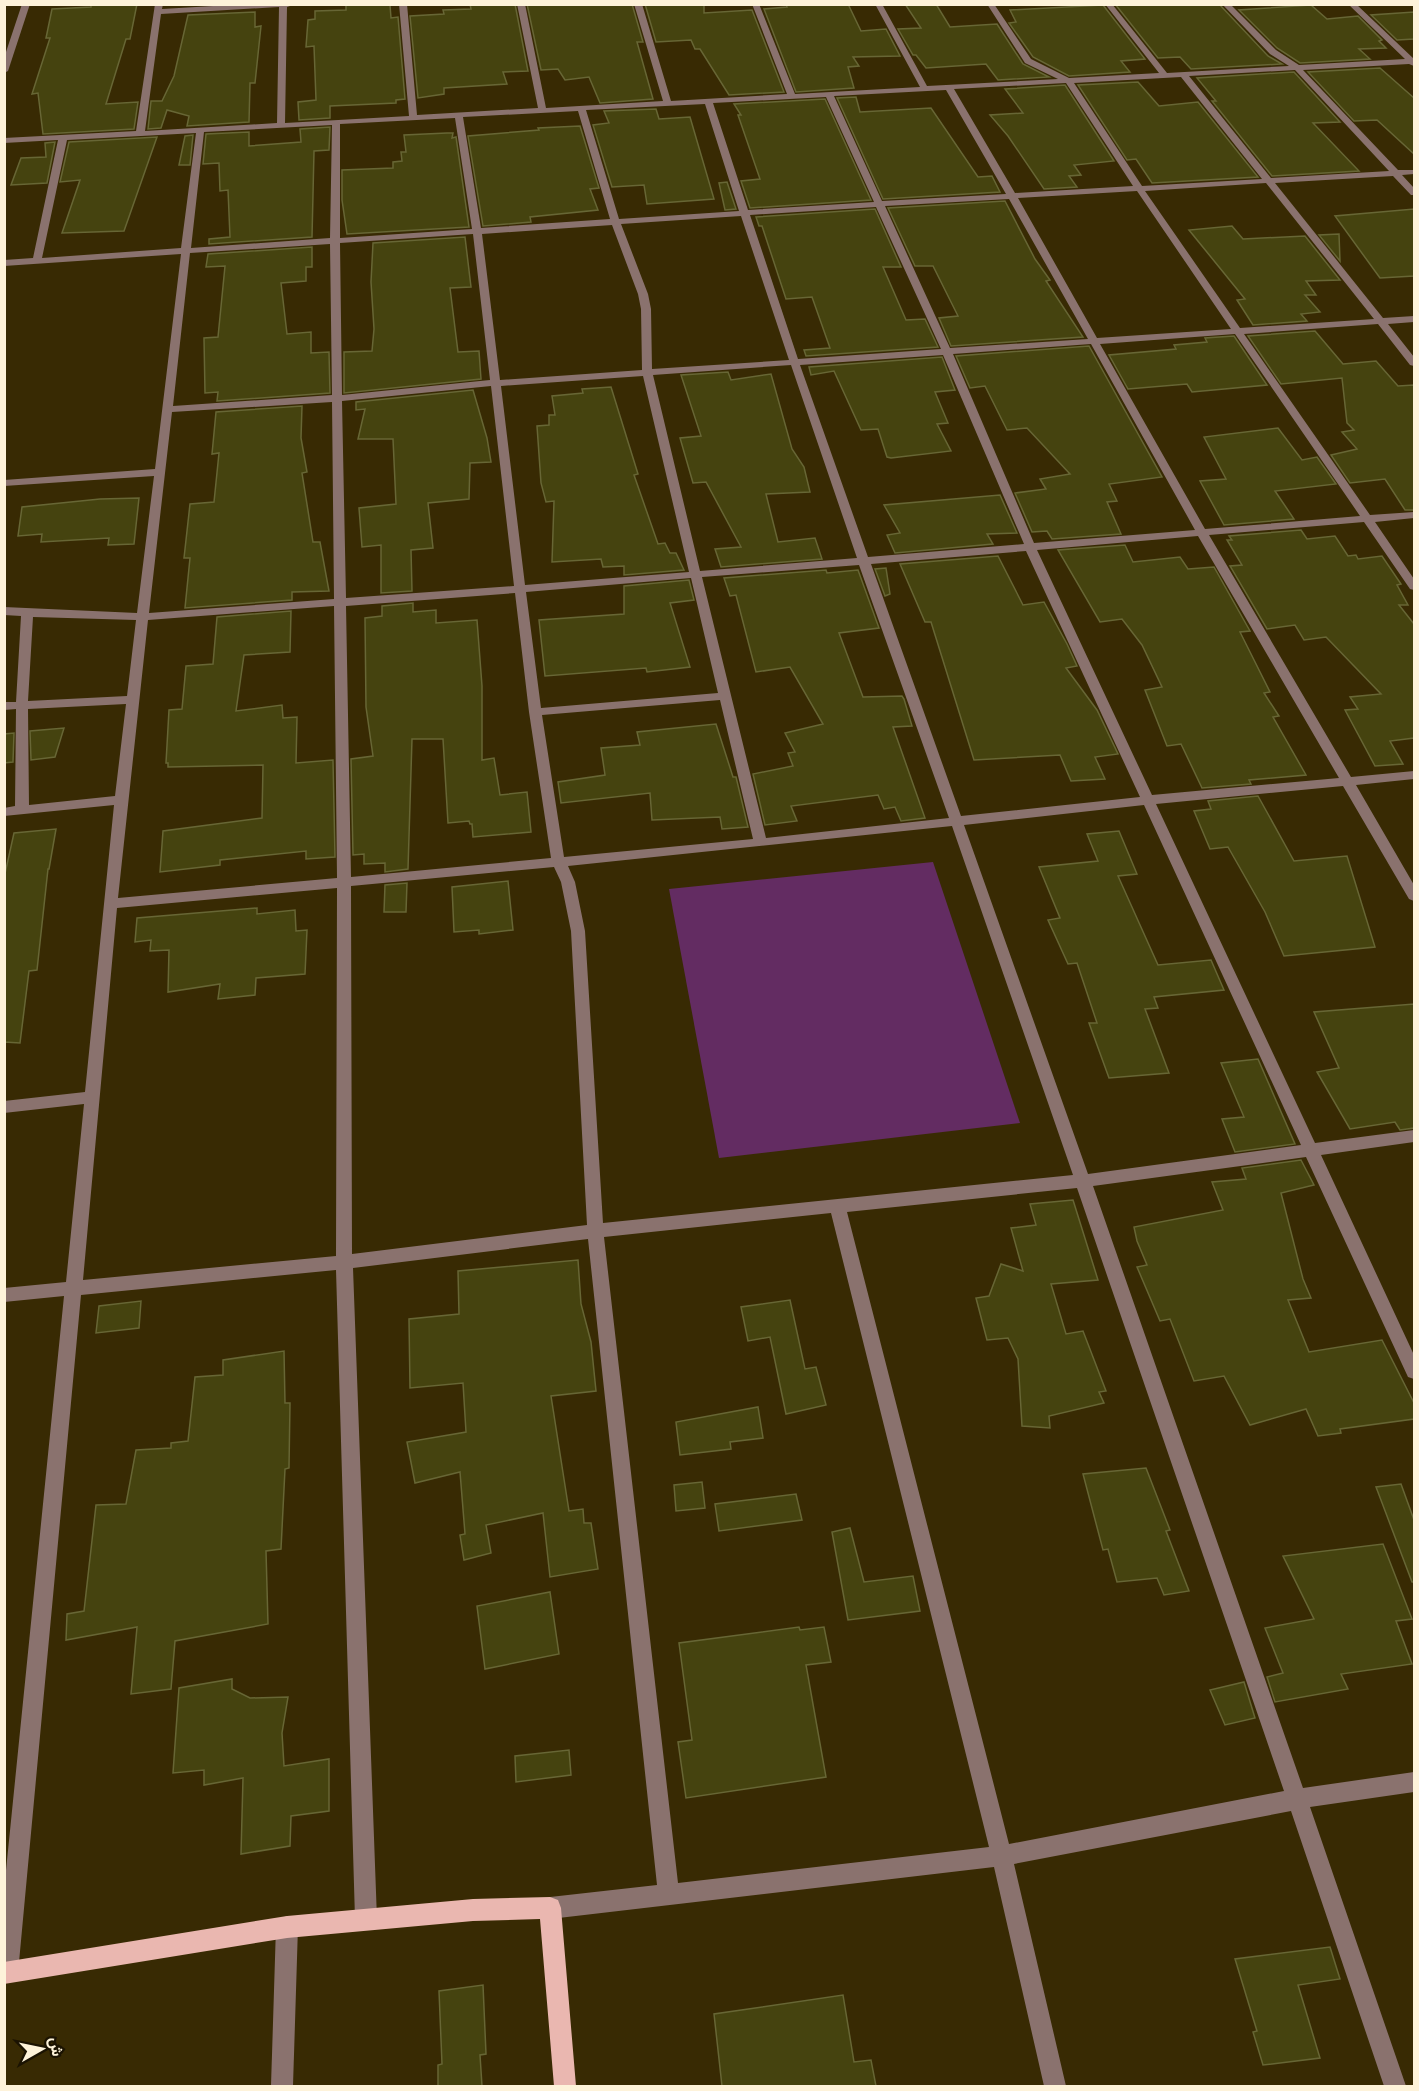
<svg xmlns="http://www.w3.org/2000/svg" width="1419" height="2091" viewBox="0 0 1419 2091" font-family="'Varela Round',Vazirmatn,sans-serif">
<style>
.green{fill:#632c62}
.building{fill:#45430f;stroke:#676635;stroke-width:1.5}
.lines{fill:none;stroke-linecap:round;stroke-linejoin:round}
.minor{fill:#8a726e;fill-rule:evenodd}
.major{fill:#eab7b0;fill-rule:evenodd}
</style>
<rect width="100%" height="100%" fill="#382a03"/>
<path class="green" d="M933,862L1020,1123L719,1158L669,889Z"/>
<g class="building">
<path d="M91,4H137L130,39H126L106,104L138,102L134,129L43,134L38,93L32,94L50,38H46L52,9L91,7Z"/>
<path d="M470,4H515L528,71L503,72L507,84L444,88V94L418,98L410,16L444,14L443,10L471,9Z"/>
<path d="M527,4H632L643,42H637L653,99L600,103L589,77L565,80L558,69L541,70Z"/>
<path d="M645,4H704V13L752,10L784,92L729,95L700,49H695L691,40L656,42Z"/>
<path d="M786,4H848L861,31L886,29L900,56L853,57L859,66L848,67L854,88L796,92L764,9L787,7Z"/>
<path d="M905,4H936L950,27L997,24L1023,64L1049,77L998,80L986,64L926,68L916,55H913L898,29L921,28Z"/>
<path d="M1115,4H1219L1268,56L1282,64L1191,69L1180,57L1158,58Z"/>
<path d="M346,5H390L391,18L398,17L405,99L396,100V103L330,106V118L299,120L298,102L316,100L314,46L306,47L308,20L315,19V11L346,10Z"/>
<path d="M1103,5L1145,59L1121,61L1130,72L1069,76L1033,57L1009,23L1016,22L1010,10Z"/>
<path d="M1311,5L1327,19L1358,16L1382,40L1379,41L1386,48L1359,49L1370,59L1300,63L1277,48L1239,10Z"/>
<path d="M255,12V27L261,26L255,83H250L249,122L187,126L189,116L167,110L161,128L148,129L151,101H162L174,76L188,15Z"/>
<path d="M1414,12V39L1397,40L1371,15Z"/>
<path d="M1380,68L1414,98V154L1377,120L1354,121L1308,72Z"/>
<path d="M1294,72L1340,122L1313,123L1359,171L1272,176L1212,101H1216L1197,78Z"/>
<path d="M1138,82L1159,106L1198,102L1258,177L1152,183L1136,159L1127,160L1078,85Z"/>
<path d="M1065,85L1114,161L1074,165L1081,175L1069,176L1077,187L1044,189L1008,136L990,115L1023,113L1005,89Z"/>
<path d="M856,97L860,112L931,108L978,177L992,176L1000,192L883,199L837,98Z"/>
<path d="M825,99L871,200L750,208L741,181L760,179L738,115H741L734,104Z"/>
<path d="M656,109L659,119L690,117L714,199L647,204L644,185L612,187L593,125L609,123L604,111Z"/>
<path d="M580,126L599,188L590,189L598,210L530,217L531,222L483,226L468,136L539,130L538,128Z"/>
<path d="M330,127L329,150L314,151L312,237L209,244V239L230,237L228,190L220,191L219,163L203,164L206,134L249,132V146L301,142L300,129Z"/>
<path d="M447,133H453L452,138L456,137L469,227L347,234L342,200V170L393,168V162L402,161L401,152H406L404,135Z"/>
<path d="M193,135L190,165H179L185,136Z"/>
<path d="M157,137L124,231L62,233L80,180L60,182L69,142Z"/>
<path d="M55,142L47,183L11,185L21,158L46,157L45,143Z"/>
<path d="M727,182L736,209L725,210L719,183Z"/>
<path d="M1005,201L1035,259L1050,280L1046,281L1083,337L951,346L939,318L958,316L933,266H915L888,208Z"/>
<path d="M875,209L901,267H883L906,320L925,319L938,347L806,356L804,350L830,348L812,297L786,299L762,226H759L756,217Z"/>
<path d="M1414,209V276L1380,278L1335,216Z"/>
<path d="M1232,226L1243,239L1305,236L1340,280L1306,281L1316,295H1305L1320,312L1301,314L1307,321L1253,325L1237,300L1245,299L1189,230Z"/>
<path d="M1339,234L1340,261L1319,235Z"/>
<path d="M465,237L471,287L450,288L458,352L479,351L481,379L344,393V352L372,351L374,329L371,282L373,243Z"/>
<path d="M312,247V267H306V281L281,283L287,334L311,332V353L329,352L330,393L217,401L218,392L205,393L204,338L218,337L225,266L206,267L208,254Z"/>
<path d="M1315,331L1343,364L1376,361L1398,386L1414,385V510H1405L1385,479L1350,483L1331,455L1357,449L1342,432L1354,430L1347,423L1342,378L1281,384L1248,336Z"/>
<path d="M1234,336L1267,385L1192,392L1187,384L1128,389L1109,355L1176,349L1174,345L1207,342L1205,338Z"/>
<path d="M1089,346L1162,477L1109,484L1117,501L1107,502L1121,534L1052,539L1047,531L1032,532L1015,493L1046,489L1040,479L1070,474L1027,428L1007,430L985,386L970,388L956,356Z"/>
<path d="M942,357L955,390L935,392L948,423L937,424L951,451L891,458L887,457L878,429L861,430L834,371L811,375L809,367Z"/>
<path d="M728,372L731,380L771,374L792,449L804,467L810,492L766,494L778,542L815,538L822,559L721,567L715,549L741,547L706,482L693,483L680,438L701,436L681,375Z"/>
<path d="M611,387L638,474L634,475L658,544L665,543L670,553H676L684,570L624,575V566L603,567L601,559L552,562L554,501L546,502L541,483L537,426L549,425V415H555L552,396L583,393L582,389Z"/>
<path d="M473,390L487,438L491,462L470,463L469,499L428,503L433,548L411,550L412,591L381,593V545L362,547L359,508L396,504L393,439H358L365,409L356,410V402Z"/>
<path d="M302,406L301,438L307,472L302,473L313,542H320L329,591L292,592V600L185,608L190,558H184L190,504L214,502L219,453L212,454L216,412Z"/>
<path d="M1278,428L1302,460L1317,457L1336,484L1275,491L1294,519L1224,525L1200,481L1226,479L1204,437Z"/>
<path d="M1000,495L1017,533L987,534L993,544L895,553L887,535L900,533L884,505Z"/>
<path d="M139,498L134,544L108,545L109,538L41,542L42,534L18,536L22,507L100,499Z"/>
<path d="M1301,530L1307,539L1335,536L1348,556L1356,555L1358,559L1382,556L1401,584L1397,585L1408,605H1399L1414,624V738L1390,741L1403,764L1375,766L1345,710L1358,709L1350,697L1381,694L1326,637L1304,640L1295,625L1267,629L1230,566L1242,565L1227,540H1232L1229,536Z"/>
<path d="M1125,545L1133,562L1180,557L1188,569L1214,567L1250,631L1240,632L1270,692L1264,693L1279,716L1273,717L1306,775L1249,780L1251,784L1202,788L1181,744L1167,746L1145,690L1162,687L1142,645L1122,619L1100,622L1058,550Z"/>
<path d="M998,556L1023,605L1044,602L1067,644L1077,666L1066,668L1097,710L1118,754L1095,757L1105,779L1071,781L1060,755L974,760L931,622H925L900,564Z"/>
<path d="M886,568L890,594L885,596L875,569Z"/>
<path d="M826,570L827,573L858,570L879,628L839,633L863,697L902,696L904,699L912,726L893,727L925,818L901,821L895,807L884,809L878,795L791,806L797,821L765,825L753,774L793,766L788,753L795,752L785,733L823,724L790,667L756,672L736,595L730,596L724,578Z"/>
<path d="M689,580L694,600L670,603L690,667L647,672L646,668L545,676L539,620L624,614V586Z"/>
<path d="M413,603V612L436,610V623L477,620L482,686V760L494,758L500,795L527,792L531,832L473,837L472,824H470L469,821L448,823L443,739H412L408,869L385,872V863L364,864V854L353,855L351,759L373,756L366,707L365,618L382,616V606Z"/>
<path d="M291,611L290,652L244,655L236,711L282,705L283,718L297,717L296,763L333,760L335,857L306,859V851L220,860V865L160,872L163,831L262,818L263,765L168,767V763H166L169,710L182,709L186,666L213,664L217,617Z"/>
<path d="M716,724L733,777H736L748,827L722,829L720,817L652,820L650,793L561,803L558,782L605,775L601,748L640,745L637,732Z"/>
<path d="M64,728L55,757L31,760L30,731Z"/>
<path d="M14,733L13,762L4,763V734Z"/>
<path d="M1258,796L1294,861L1347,856L1375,947L1284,956L1265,912L1228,847L1210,849L1194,811L1211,809L1208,801Z"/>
<path d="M56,829L49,869H48L37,970L29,971L20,1043L4,1042V878L14,833Z"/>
<path d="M1119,831L1137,874L1118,876L1158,965L1211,960L1224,990L1154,997L1158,1008L1145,1009L1169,1073L1109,1078L1089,1023H1097L1077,963L1068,964L1048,920L1060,918L1039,867L1098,861L1087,834Z"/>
<path d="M508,881L513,930L479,934V930L454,932L452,887Z"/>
<path d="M407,883L406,912H384L385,885Z"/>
<path d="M257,908V914L295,910L296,931L307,930L305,974L256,978L255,995L218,999L220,984L168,992L169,950L150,951L151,940L135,942L137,918Z"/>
<path d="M1414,1004V1128L1400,1130L1395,1122L1350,1129L1317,1072L1339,1068L1314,1012Z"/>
<path d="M1258,1059L1295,1144L1235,1152L1222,1119L1244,1117L1221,1063Z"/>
<path d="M1301,1160L1314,1185L1281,1193L1303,1279L1311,1298L1288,1300L1309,1352L1382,1340L1414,1403V1419L1340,1429L1341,1433L1318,1436L1306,1409L1250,1425L1224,1376L1194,1381L1170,1319L1160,1321L1137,1267L1147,1265L1137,1241L1134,1227L1223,1210L1212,1182L1246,1179L1242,1168Z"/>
<path d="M1073,1200L1098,1280L1051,1284L1066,1334L1083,1331L1106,1391L1099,1392L1104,1403L1049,1416L1050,1428L1022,1426L1018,1359L1008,1338L987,1340L976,1298L989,1296L1001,1264L1023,1271L1011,1228L1036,1225L1030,1204Z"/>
<path d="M578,1260L581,1304L591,1342L596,1391L551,1396L569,1511L583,1509L584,1523H591L598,1569L550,1577L543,1513L486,1525L491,1553L464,1560L460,1535L465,1534L460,1472L415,1483L407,1442L466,1432L463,1383L410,1388L409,1319L459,1314L458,1271Z"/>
<path d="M790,1300L805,1369L816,1367L826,1405L786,1414L770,1337L748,1341L741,1307Z"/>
<path d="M141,1301L139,1328L96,1333L99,1306Z"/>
<path d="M284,1351L285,1403H290L289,1468L285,1469L281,1549L266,1551L268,1624L175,1641L171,1689L131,1694L137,1627L66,1640L67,1614L84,1611L96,1505L126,1504L136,1450L171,1448V1443L188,1441L195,1377L223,1375V1360Z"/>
<path d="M758,1407L763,1438L730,1442L731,1449L680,1455L676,1422Z"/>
<path d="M1146,1468L1170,1530L1166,1531L1189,1591L1164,1595L1157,1578L1117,1582L1108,1549L1103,1550L1083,1474Z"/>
<path d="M702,1482L705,1508L676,1511L674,1485Z"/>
<path d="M1401,1484L1414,1520V1582H1412L1376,1487Z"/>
<path d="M796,1494L802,1520L719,1531L715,1504Z"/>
<path d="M850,1528L864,1582L913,1576L920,1611L848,1620L832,1532Z"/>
<path d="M1383,1544L1412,1619L1396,1621L1412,1664L1341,1674L1348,1689L1275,1702L1267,1677L1283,1673L1265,1628L1314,1619L1283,1556Z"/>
<path d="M550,1592L559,1654L485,1669L477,1606Z"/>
<path d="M799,1627L800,1630L824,1627L831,1662L806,1665L826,1777L686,1798L678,1742L692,1740L679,1643Z"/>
<path d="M232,1679V1689L250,1698L288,1697L282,1733L284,1766L329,1759V1811L291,1816L290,1846L241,1854L243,1778L204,1785V1770L173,1773L179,1688Z"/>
<path d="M1244,1682L1255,1718L1225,1725L1210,1690Z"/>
<path d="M569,1750L571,1775L516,1782L515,1756Z"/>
<path d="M1330,1947L1340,1979L1298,1985L1320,2058L1263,2065L1253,2032L1257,2031L1235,1959Z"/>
<path d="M483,1985L486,2054L480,2055L482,2086H438V2065L442,2064L439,1991Z"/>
<path d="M843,1995L854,2062L871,2060L876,2086H722L714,2014Z"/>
</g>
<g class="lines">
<g class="minor">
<path d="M22,4H30L8,71L4,73V58Z"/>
<path d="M155,4H163L162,9L247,4H296L287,7L285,123L409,116L399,4H407L417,115L538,108L517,4H525L546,108L663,101L634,4H642L671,101L787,94L752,4H759L795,94L920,87L875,4H882L927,86L1058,79L1025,63L987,4H994L1031,59L1069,78L1159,73L1105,4H1112L1167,73L1289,66L1270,54L1222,4H1230L1276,50L1299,65L1405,59L1348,4H1356L1414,59V66L1409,64L1303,70L1398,170H1414V174L1402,175L1414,188V195H1411L1393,176L1275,183L1383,318L1414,316V322L1388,324L1414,357V366L1410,365L1378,324L1244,334L1370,515L1414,512V518L1375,522L1414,579V590L1410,589L1364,522L1209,535L1351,777L1414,771V779L1356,785L1414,885V901L1409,899L1343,786L1156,804L1315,1143L1414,1130V1142L1321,1155L1414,1355V1379L1408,1377L1306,1157L1093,1186L1303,1788L1414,1772V1792L1310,1807L1406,2086H1384L1291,1811L1014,1864L1066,2086H1044L994,1867L550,1919L542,1916L539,1908L542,1900L550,1897L657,1885L588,1239L353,1268L377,1919L374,1927L366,1930L358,1927L355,1919L336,1270L81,1295L18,1973L15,1981L4,1983V1890L64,1296L4,1302V1288L66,1282L84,1104L4,1113V1101L85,1092L114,805L4,816V808L15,806L16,709L4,710V702H16L21,616L4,615V607L137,613L154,476L4,486V480L155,469L181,254L4,266V260L33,258L58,140L4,143V138L136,131ZM279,7L277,123L145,131L161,14ZM1295,70L1389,171L1271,178L1189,76ZM1181,77L1262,179L1142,186L1074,83ZM1066,83L1133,186L1015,193L954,89ZM946,90L1006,194L882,201L834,96ZM826,97L874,202L748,210L713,103ZM705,104L739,211L619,219L586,110ZM578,111L610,219L481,228L463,117ZM455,118L472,229L340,238V124ZM332,125L330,238L191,248L204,132ZM196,133L181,248L42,258L67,140ZM1266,183L1374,319L1240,328L1145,191ZM1137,191L1231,329L1097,338L1018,198ZM1009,199L1088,339L950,348L885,206ZM876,207L941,349L798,359L750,215ZM741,216L789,360L652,369L651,309L648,294L621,224ZM612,225L638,294L641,309L642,370L500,380L482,234ZM473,234L490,380L342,395L340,243ZM330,244L332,395L173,406L190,253ZM1235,334L1360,516L1205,529L1100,344ZM1091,344L1195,530L1034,543L953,354ZM943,355L1024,544L868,557L800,365ZM791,365L857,558L700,571L653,375ZM643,376L689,572L525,585L501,386ZM491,386L514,586L346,598L342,401ZM332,402L334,599L149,613L172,412ZM1198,536L1339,778L1152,795L1037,550ZM1026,551L1140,797L961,816L871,564ZM859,565L949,818L766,838L702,577ZM691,578L718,693L541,708L526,592ZM515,593L529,712L551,858L351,877L346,606ZM334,606L337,878L118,898L148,620ZM33,617L136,620L127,696L28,701ZM720,700L753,839L564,857L542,715ZM126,704L115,796L29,805L28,709ZM1144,805L1301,1145L1088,1174L964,825ZM952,826L1073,1175L603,1223L585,931L575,882L568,866ZM554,867L561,882L571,931L587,1225L352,1254L351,886ZM337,888L336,1256L83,1280L117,908ZM1077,1188L1284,1791L1009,1844L847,1212ZM831,1213L989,1847L678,1883L604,1237Z"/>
<path d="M287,1916L295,1919L298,1927L293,2086H271L276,1927L279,1919Z"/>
</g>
<path class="major" d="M550,1897L558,1900L561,1908L576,2086H554L540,1919L473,1921L287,1938L4,1984V1962L287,1916L473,1899Z"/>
</g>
<rect width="1419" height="2091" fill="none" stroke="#fef3da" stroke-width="12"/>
<g transform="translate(42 2049) rotate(81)" stroke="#1b1302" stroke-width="4.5" paint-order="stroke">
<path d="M0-4.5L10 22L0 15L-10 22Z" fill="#fef3da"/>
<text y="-9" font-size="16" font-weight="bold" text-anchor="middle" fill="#fef3da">ش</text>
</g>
</svg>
